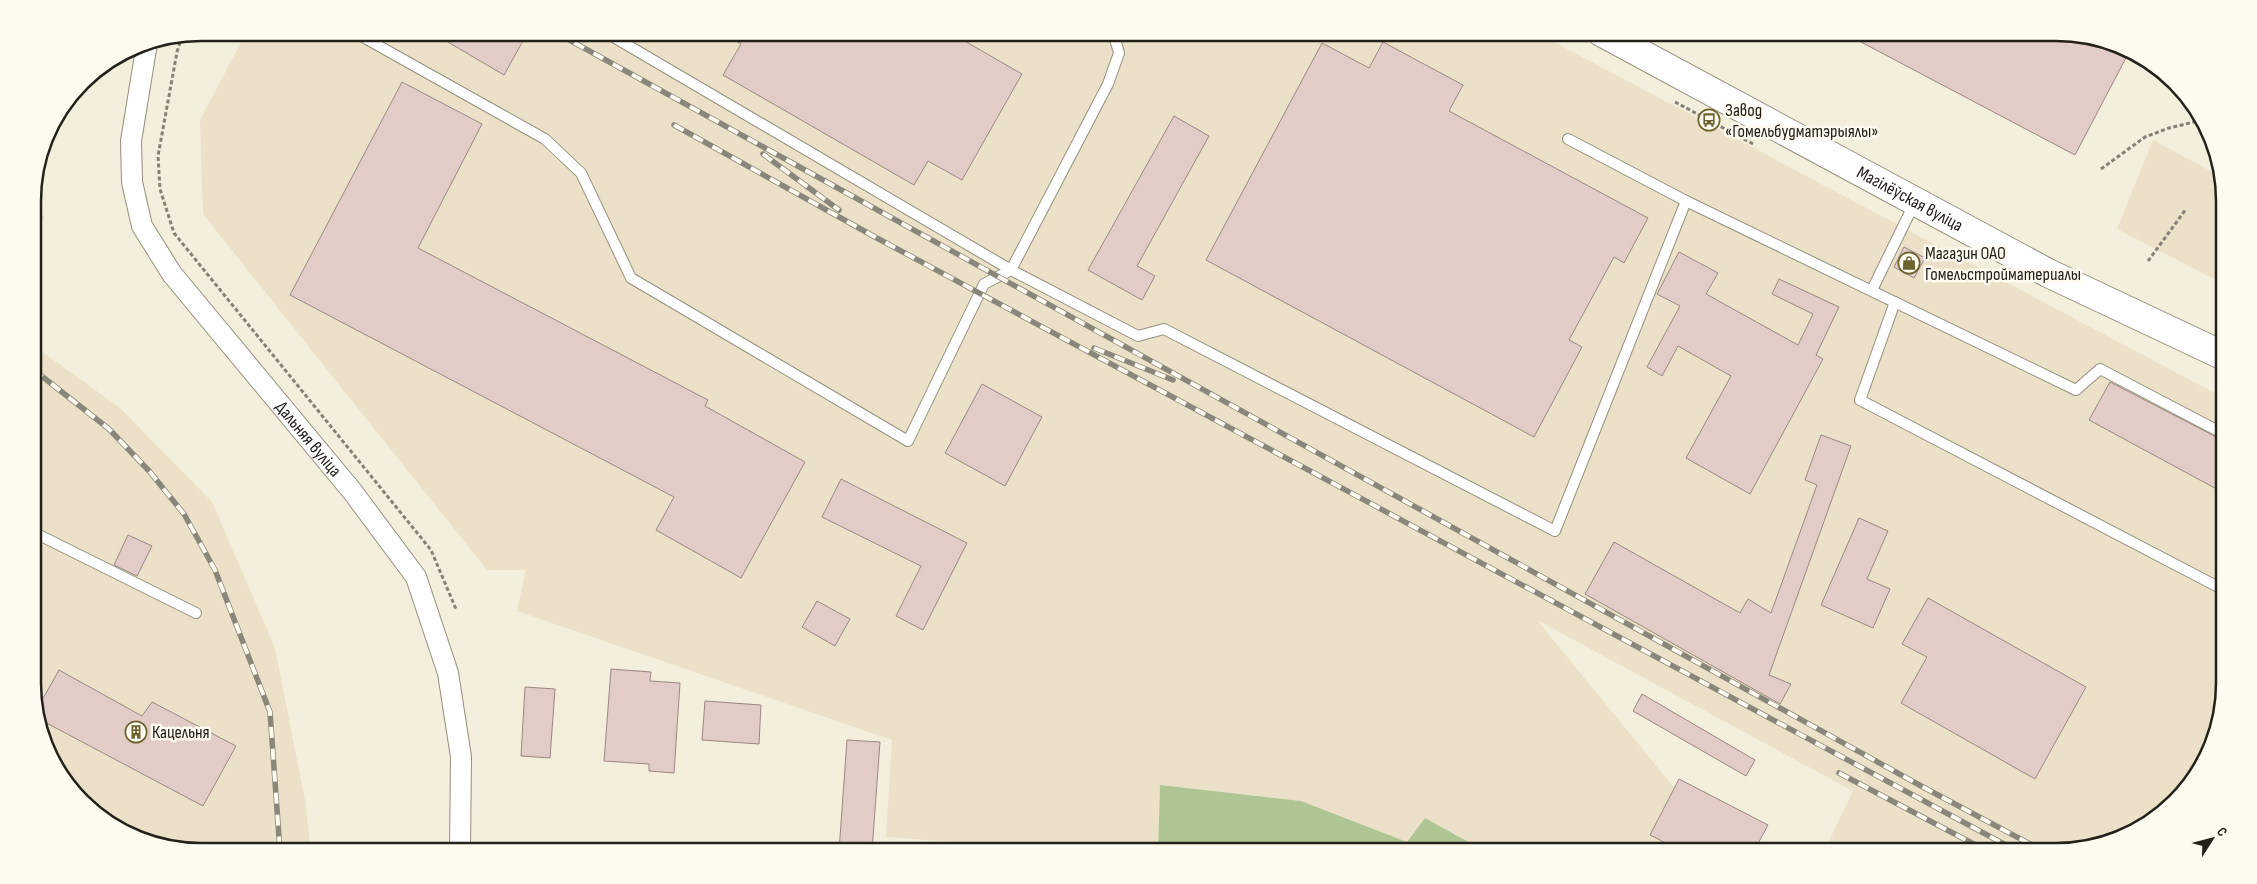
<svg xmlns="http://www.w3.org/2000/svg" width="2257" height="884" viewBox="0 0 2257 884" font-family="'Sofia Sans Condensed',sans-serif">
<style>
.built{fill:#eae1c8}
.green{fill:#afc594}
.building{fill:#e1ccc7;stroke:#9b8783}
.lines{fill:none;stroke-linecap:round;stroke-linejoin:round}
.lane-casing{stroke:#948f7e;stroke-width:12}
.street-casing{stroke:#948f7e;stroke-width:22}
.secondary-casing{stroke:#948f7e;stroke-width:30}
.path{stroke:#858175;stroke-width:3;stroke-dasharray:4 2.5;stroke-linecap:butt}
.lane{stroke:#fff;stroke-width:10}
.street{stroke:#fff;stroke-width:20}
.secondary{stroke:#fff;stroke-width:28}
.rail-casing{stroke:#8a8679;stroke-width:5.5}
.rail{stroke:#fffbf0;stroke-width:4;stroke-dasharray:11;stroke-linecap:butt}
.labels{text-anchor:middle;dominant-baseline:central;stroke-width:5;stroke-linejoin:round;paint-order:stroke}
.poi-label{font-size:18px;fill:#23211a;stroke:#fffbf0;text-anchor:start}
.street-label{font-size:18px;fill:#23211a;stroke:#fffbf0}
.rim{fill:none;stroke:#23211a;stroke-width:2.5}
</style>
<rect width="100%" height="100%" fill="#f4eedc"/>
<g class="built">
<path d="M246,33H1537L2224,398V682L2215,737L2190,785L2158,817L2110,842L2066,851H1824L1853,791L1537,620L1726,851H1486L1425,818L1407,842L1301,801L1160,785L1158,851H1076L886,837L892,740L517,611L526,570H487L203,214L200,120Z"/>
<path d="M2153,140L2222,177L2223,267L2216,280L2117,229Z"/>
<path d="M33,204L39,207L44,217L33,238Z"/>
<path d="M34,346L119,407L212,502L275,648L305,800L311,851H202L147,842L74,794L36,715Z"/>
</g>
<path class="green" d="M1160,785L1301,801L1407,842L1425,818L1485,851H1158Z"/>
<g class="building">
<path d="M431,32H528L504,75Z"/>
<path d="M722,32H949L1022,74L962,180L928,161L914,185L723,75L741,44Z"/>
<path d="M1842,32H2055L2110,42L2128,54L2075,155Z"/>
<path d="M1383,42L1463,85L1449,111L1648,218L1624,263L1614,257L1569,340L1582,347L1534,437L1206,260L1322,43L1369,68Z"/>
<path d="M402,82L482,124L418,248L708,400L705,406L805,462L741,578L656,530L674,497L290,295Z"/>
<path d="M1174,116L1209,136L1137,266L1155,276L1142,300L1088,270Z"/>
<path d="M1904,247L1925,258L1914,278L1894,267Z"/>
<path d="M1679,252L1718,273L1706,294L1798,345L1813,314L1772,294L1779,279L1839,307L1816,355L1823,359L1750,494L1686,458L1731,376L1678,346L1662,376L1647,367L1680,306L1657,294Z"/>
<path d="M2110,382L2224,441V493L2089,420Z"/>
<path d="M982,384L1042,417L1005,486L945,453Z"/>
<path d="M1821,435L1851,446L1769,675L1791,684L1780,704L1585,594L1614,542L1740,613L1748,599L1771,613L1817,485L1805,480Z"/>
<path d="M841,479L967,543L923,630L896,616L921,566L822,517Z"/>
<path d="M1859,518L1888,531L1867,579L1890,589L1873,628L1821,605Z"/>
<path d="M128,535L152,546L137,576L114,565Z"/>
<path d="M1928,598L2086,687L2035,779L1901,703L1927,657L1902,644Z"/>
<path d="M817,601L850,619L835,646L802,627Z"/>
<path d="M611,669L651,672L650,681L680,683L674,773L649,771V764L604,761Z"/>
<path d="M59,670L142,716L152,702L236,746L203,806L37,718L36,711Z"/>
<path d="M525,687L555,689L550,758L521,756Z"/>
<path d="M1642,694L1755,760L1746,776L1633,711Z"/>
<path d="M705,701L761,705L759,744L702,740Z"/>
<path d="M847,740L880,742L872,851H839Z"/>
<path d="M1679,779L1768,825L1754,851H1682L1650,835Z"/>
</g>
<g class="lines">
<g class="lane-casing">
<g id="lane">
<path d="M354,32L545,139L581,173L631,278L908,441L984,284L1011,270L1138,336L1164,329L1555,531L1686,201L1568,139"/>
<path d="M605,32L1011,270L1108,84L1119,53L1113,32"/>
<path d="M1686,201L2076,390L2100,369L2224,434"/>
<path d="M1872,290L1915,202"/>
<path d="M1895,302L1860,400L2224,590"/>
<path d="M35,533L196,613"/>
</g>
</g>
<g class="street-casing">
<g id="street">
<path id="s1" d="M147,43L131,141L132,182L142,226L172,274L352,491L416,577L448,673L461,757L460,851"/>
</g>
</g>
<g class="secondary-casing">
<g id="secondary">
<path id="s2" d="M1601,32L2048,273L2224,356"/>
</g>
</g>
<g class="path">
<path d="M182,36L177,52L158,156L160,189L174,233L431,550L456,609"/>
<path d="M1675,102L1755,145"/>
<path d="M2101,169L2145,137L2169,128L2202,120"/>
<path d="M2148,261L2186,209"/>
</g>
<use href="#lane" class="lane"/>
<use href="#street" class="street"/>
<use href="#secondary" class="secondary"/>
<g class="rail-casing">
<g id="rail">
<path d="M555,32L1923,787L2043,851"/>
<path d="M674,125L875,237L2017,851"/>
<path d="M763,154L839,210"/>
<path d="M1094,348L1173,380"/>
<path d="M34,370L109,429L150,472L184,514L215,570L270,712L280,851"/>
<path d="M1839,773L1987,851"/>
</g>
</g>
<use href="#rail" class="rail"/>
</g>
<defs>
<g id="bus-ring" transform="scale(1.125)"><circle r="9.5" fill="#fffbf0" stroke="#6c632f" stroke-width="1.5"/><path d="M-5-6H5V4H4V6H2V4H-2V6H-4V4H-5ZM-3.5-4V0h7V-4ZM-3.5 1.2v1.5H-2V1.2ZM2 1.2v1.5H3.5V1.2Z" fill="#6c632f"/></g>
<g id="shop-ring" transform="scale(1.125)"><circle r="9.5" fill="#fffbf0" stroke="#6c632f" stroke-width="1.5"/><path d="M-5-2.5h2.3a2.7 3.5 0 0 1 5.4 0H5L5.5 6h-11ZM-1.5-2.5h3a1.5 2.3 0 0 0-3 0Z" fill="#6c632f"/></g>
<g id="building-ring" transform="scale(1.125)"><circle r="9.5" fill="#fffbf0" stroke="#6c632f" stroke-width="1.5"/><path d="M-4-6H4V6H1V3H-1V6H-4ZM-2.5-4.3h1.7v1.8h-1.7ZM.8-4.3h1.7v1.8H.8ZM-2.5-1h1.7V.8h-1.7ZM.8-1h1.7V.8H.8Z" fill="#6c632f"/></g>
</defs>
<g fill-rule="evenodd">
<use href="#bus-ring" x="1709" y="120"/>
<use href="#shop-ring" x="1909" y="263"/>
<use href="#building-ring" x="136" y="732"/>
</g>
<g class="labels">
<g class="poi-label">
<text x="1725" y="110">Завод<tspan x="1725" dy="21">«Гомельбудматэрыялы»</tspan></text>
<text x="1925" y="253">Магазин ОАО<tspan x="1925" dy="21">Гомельстройматериалы</tspan></text>
<text x="152" y="732">Кацельня</text>
</g>
<g class="street-label">
<text stroke="none"><textPath href="#s2" startOffset="351">Магілёўская вуліца</textPath></text>
<text stroke="none"><textPath href="#s1" startOffset="456">Дальняя вуліца</textPath></text>
</g>
</g>
<path d="M0 0H2257V884H0ZM201 41H2056A160 160 0 0 1 2216 201V683A160 160 0 0 1 2056 843H201A160 160 0 0 1 41 683V201A160 160 0 0 1 201 41Z" fill="#fffbf0" fill-rule="evenodd"/>
<path class="rim" d="M201 41H2056A160 160 0 0 1 2216 201V683A160 160 0 0 1 2056 843H201A160 160 0 0 1 41 683V201A160 160 0 0 1 201 41Z"/>
<g transform="translate(2212 839) rotate(54)" stroke="#fffbf0" stroke-width="4" paint-order="stroke">
<path d="M0-4L9 19L0 12L-9 19Z" fill="#23211a"/>
<text y="-8" font-size="14" font-weight="bold" text-anchor="middle" fill="#23211a">С</text>
</g>
</svg>
